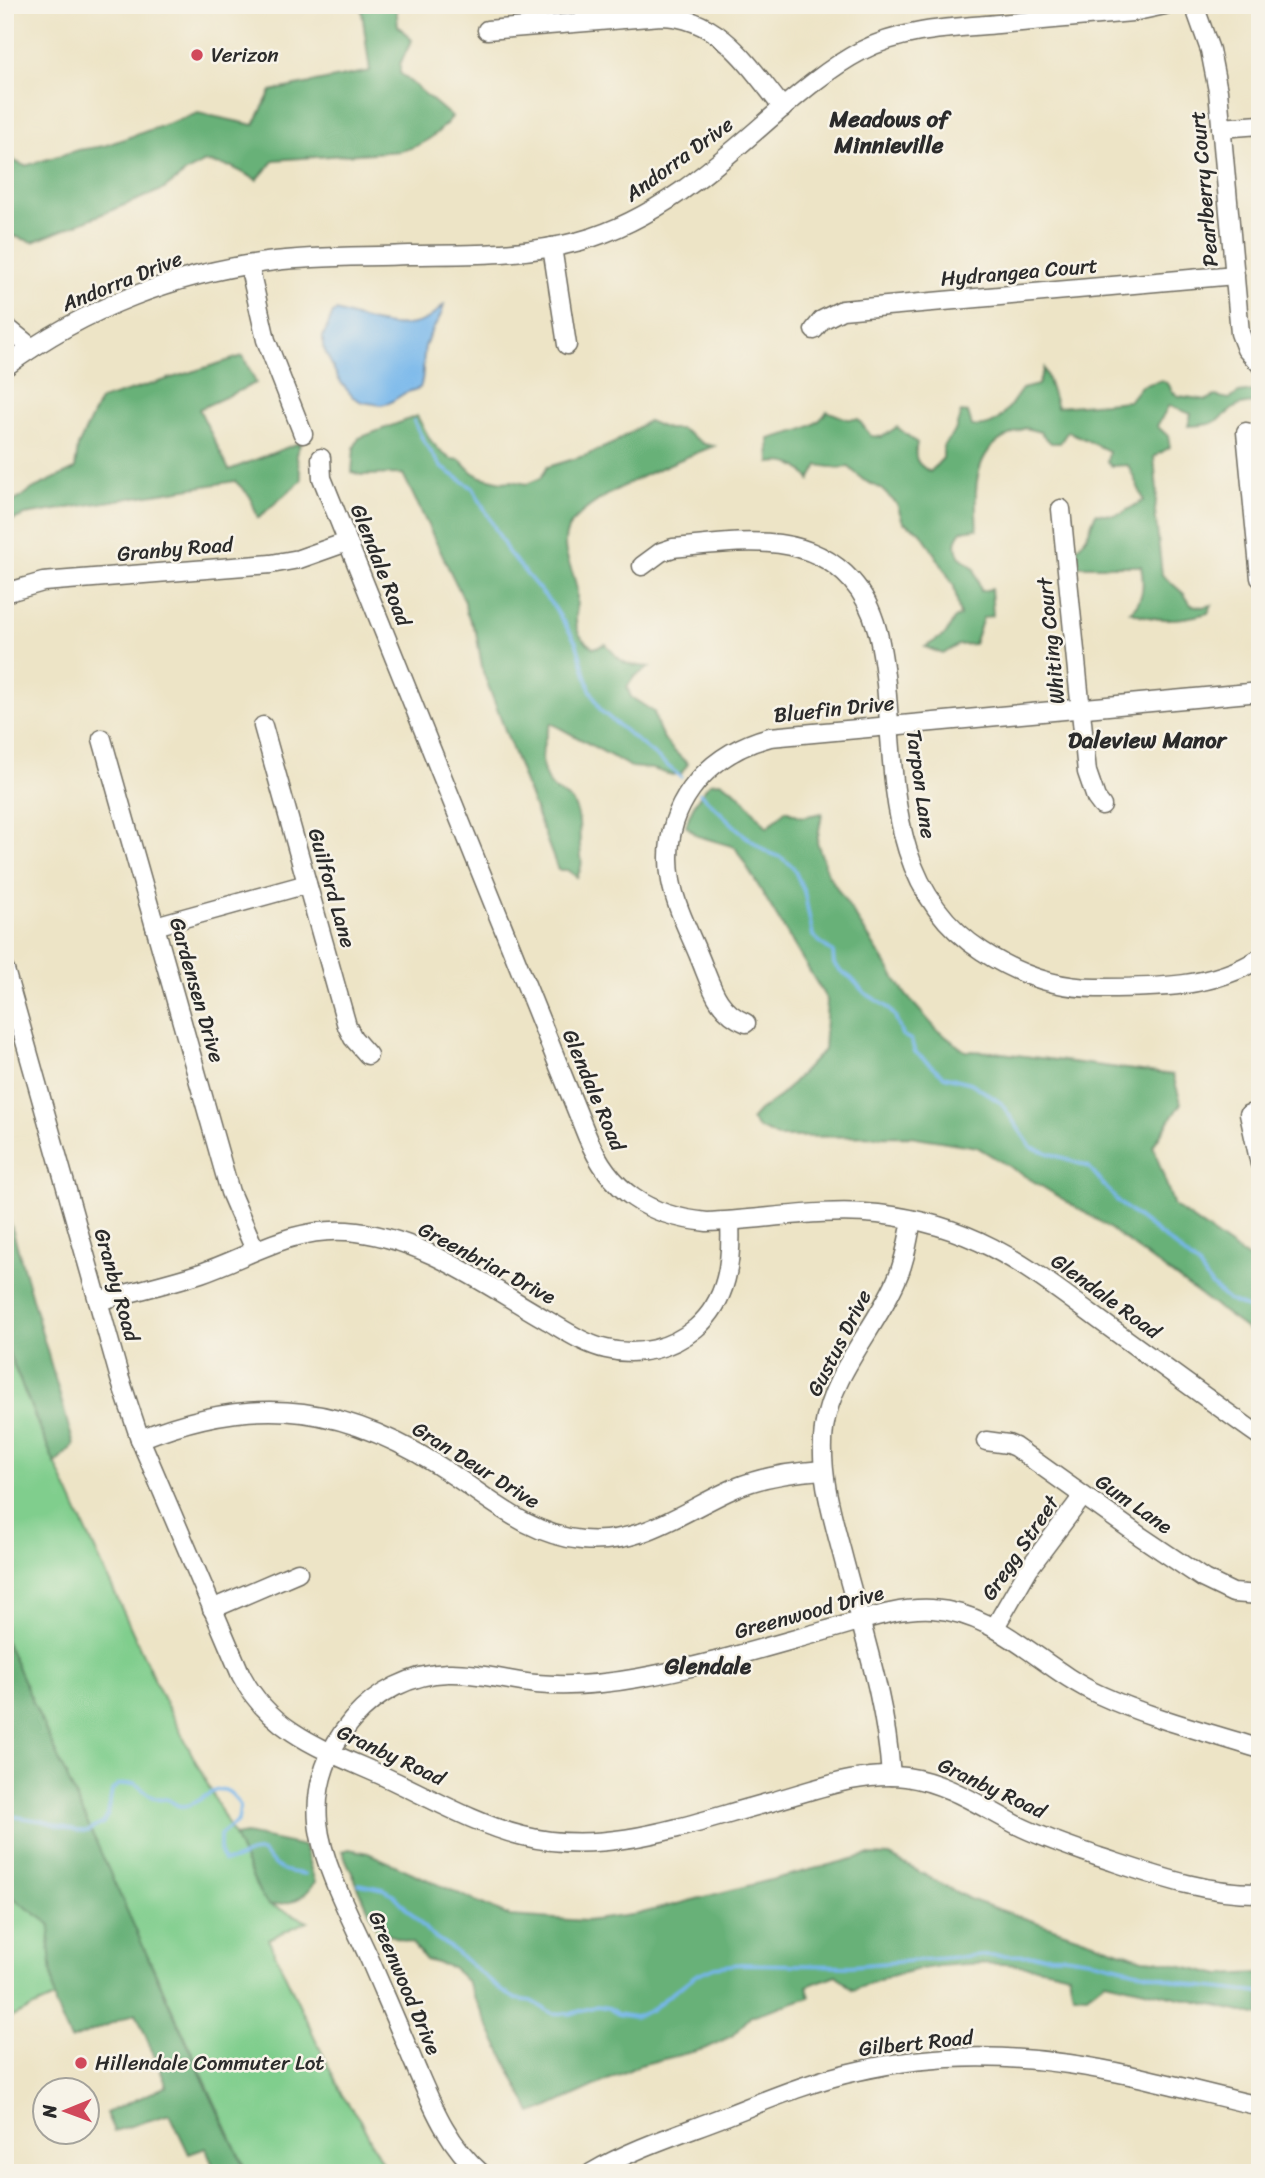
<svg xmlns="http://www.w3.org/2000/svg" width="1265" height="2178" viewBox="0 0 1265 2178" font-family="Sriracha,sans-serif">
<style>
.green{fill:#80ce8d;stroke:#567c5c;stroke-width:2}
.forest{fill:#68b178;stroke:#4a6e52;stroke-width:2}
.water{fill:#77b7eb;stroke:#51718b;stroke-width:2}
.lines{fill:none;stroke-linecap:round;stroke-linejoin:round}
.stream{stroke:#77b7eb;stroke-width:3.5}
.minor-casing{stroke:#6f6c61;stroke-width:21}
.minor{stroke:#fff;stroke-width:18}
.poi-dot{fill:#d1495b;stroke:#f7f3e8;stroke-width:2.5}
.labels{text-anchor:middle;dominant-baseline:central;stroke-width:5;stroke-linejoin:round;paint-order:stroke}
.poi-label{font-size:21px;fill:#2b2b2b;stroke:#f7f3e8;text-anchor:start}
.street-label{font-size:21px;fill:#2b2b2b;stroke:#f7f3e8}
.neighbourhood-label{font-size:23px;font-weight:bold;fill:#2b2b2b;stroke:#f7f3e8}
</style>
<rect width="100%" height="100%" fill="#f7f3e8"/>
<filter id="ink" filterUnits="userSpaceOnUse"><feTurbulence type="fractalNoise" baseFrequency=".0143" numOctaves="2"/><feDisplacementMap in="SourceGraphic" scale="14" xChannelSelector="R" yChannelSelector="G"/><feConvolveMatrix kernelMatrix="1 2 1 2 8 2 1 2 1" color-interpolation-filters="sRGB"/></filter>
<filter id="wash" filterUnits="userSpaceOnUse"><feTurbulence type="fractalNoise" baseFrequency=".00686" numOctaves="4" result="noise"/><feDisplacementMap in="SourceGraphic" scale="28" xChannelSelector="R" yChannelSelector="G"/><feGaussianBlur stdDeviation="1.57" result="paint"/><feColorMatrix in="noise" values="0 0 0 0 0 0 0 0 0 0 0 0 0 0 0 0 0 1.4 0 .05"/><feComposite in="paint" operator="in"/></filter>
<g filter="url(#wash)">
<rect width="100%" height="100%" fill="#ede4c6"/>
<path class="green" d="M5,1344L40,1430L162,1696L234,1836L259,1892L270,1905L308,1921L268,1939L342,2095L360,2120L382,2163L376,2166L380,2173H247L148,1956L5,2020Z"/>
<g class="forest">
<path d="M361,5H396L398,26L412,40L400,64V73L452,117C437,135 424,145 401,151L274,160L257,180L232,167L205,162L188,171L164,189L33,242L13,236L5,230V131L14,161L25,166L78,150L104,146L198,113L254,125L271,91L370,71Z"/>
<path d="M243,356L256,383L199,409L229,470L301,442L296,454L302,480L258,518L250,496L235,481L25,515L5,523V499L15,501L34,488L75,469L78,446L100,400Z"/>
<path d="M1044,368L1057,407L1129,401L1141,386L1162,380L1169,385L1172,392L1179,396L1207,400L1215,396L1229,399L1239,393L1260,390V403C1227,403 1235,413 1212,423C1204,426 1196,425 1188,426L1191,414L1169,405L1157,426L1168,436L1170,447L1154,457L1157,491L1155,511L1162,575L1184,594L1191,605L1203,607L1212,605L1208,613C1181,620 1157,623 1130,611C1145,601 1144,582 1141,566H1078L1077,547C1089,538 1090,526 1096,513L1113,515L1122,513L1144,500L1128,465L1112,466L1107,462L1109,451L1068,431L1060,443H1051L1040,432L1025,428C1015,432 1003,437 995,444C972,464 975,502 977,529L961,531L955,544L959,556L974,568L981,591L991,589L993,615L983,618L974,644L958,645L943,654L925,647L946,634L954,619L960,616L954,586L941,564L920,531L903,522L897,504L880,488L863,480L849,467L837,468L818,465L810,480C800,465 788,460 770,463L769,439C789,433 817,430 827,411L847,419H858L871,436L882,437L897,427L917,443C913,459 917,464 930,472L943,458V446L955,431L961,412L968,413L972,426C1000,430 1007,408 1022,389L1038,385Z"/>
<path d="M417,416L431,441L441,452L451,459L460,460L472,472L481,477L502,482L512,481L527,484L541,478L547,467L587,455L614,443L648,421L667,429H681L704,444L714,446C683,458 573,501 566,535C561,555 576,573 577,592C578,618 568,632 594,648L606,644C621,663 625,666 650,667L634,677L627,687L631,697L654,712C659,738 669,747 688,764L681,774L671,775L653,769L631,767L551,723C541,744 536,772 555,790C561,795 569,796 573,803C581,816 579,831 580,846C581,860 584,865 577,877L567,870H558L483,672L476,632L466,612L465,602L403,474L361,475L352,472L354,448L359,438Z"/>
<path d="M720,782C740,790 753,811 767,827L786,810L802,817L822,813L817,842L828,874L906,995L937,1030L965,1051L994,1052L1173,1075L1181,1103L1153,1146L1174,1206L1260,1267V1339L1102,1223L977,1147L910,1136L778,1137L758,1128L751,1120L759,1111L780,1096L824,1050L827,1000L735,847L698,836L686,826C690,809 698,796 710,783Z"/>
<path d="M5,1204L74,1445L55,1464L5,1344Z"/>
<path d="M5,1640L212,2099L247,2173H216L206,2148L189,2154L170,2114L114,2131L106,2113L167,2086L136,2013L71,2040L55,2005L49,1945L51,1925L5,1892Z"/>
<path d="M246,1834L304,1846L315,1882C303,1900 291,1904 270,1905L262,1898L234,1836Z"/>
<path d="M349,1849L368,1853L509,1916L586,1921L638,1914L868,1855L890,1856L969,1899L1143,1959L1157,1960L1221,1975L1260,1973V2016L1105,1981L1087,1995L1073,1994L1069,1974C1018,1960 950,1960 898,1974C883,1978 868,1985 853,1990L836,1975L807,1986L810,1997L751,2016L732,2036L704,2049L640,2065L547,2108L531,2113L467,1982L452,1967L426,1960L412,1943L378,1931L342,1851Z"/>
</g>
<path class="water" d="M444,305C441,322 428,332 425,347C422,361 425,375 420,388L405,393L389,403L381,405L362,402L353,397L339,380L323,347V337L333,313L336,311C362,319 400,334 427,319C433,316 438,310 444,305Z"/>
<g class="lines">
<g class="stream">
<path d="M414,421L424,442L441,467L473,488L508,552L554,607L576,642L590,689L601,711L681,777"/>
<path d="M700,793L743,834L765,851L782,858L793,867L804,891L813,936L833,953L834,964L837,968L851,978L865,993L886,1006L895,1016L902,1035L911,1040L915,1052L944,1076L971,1083L1001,1103L1031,1147L1089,1167L1119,1203L1175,1246L1199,1267L1211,1285L1228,1300L1247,1308L1260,1317"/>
<path d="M5,1815L43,1821L77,1831H88L103,1823L108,1814L112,1790L118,1785L135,1783C142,1788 150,1798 158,1799C165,1801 162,1797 169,1800C174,1803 177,1807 184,1806C205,1804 221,1770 240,1806L238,1821L220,1835V1853L224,1861C242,1862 242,1851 262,1852C280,1870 278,1871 305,1874"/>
<path d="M359,1884L384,1889L394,1895L431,1935L447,1945L502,1991L516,1999L531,2001L552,2013L570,2014L597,2006L609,2008L617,2014L635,2017L649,2011L696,1975L714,1967L740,1964L850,1966L981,1955L1064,1956L1097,1961L1197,1986L1260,1993"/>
</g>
</g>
</g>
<g filter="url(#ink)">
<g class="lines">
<g class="minor-casing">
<g id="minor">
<path d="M1194,5L1210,50L1218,91L1240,333L1246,349L1260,364"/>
<path d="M487,30L661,16C720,17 749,66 783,108"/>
<path d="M1221,128L1260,125"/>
<path d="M552,247L567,345"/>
<path d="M249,265L266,340L303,434"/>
<path d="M5,326L32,348"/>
<path d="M814,330L822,320L842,310L1235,275"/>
<path d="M5,367C84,308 178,272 275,261C320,256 365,257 410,255C467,254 524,256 580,241C656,220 715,167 773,116C801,92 829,68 861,51C903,29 952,28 998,24C1043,20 1088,16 1132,12L1165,5"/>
<path d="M1246,432L1260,578"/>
<path d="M321,458L322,478L587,1136C610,1192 648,1216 707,1222C764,1220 821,1208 878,1214C979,1225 1030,1269 1109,1327C1159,1363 1209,1400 1260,1436"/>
<path d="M1061,509L1087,772L1096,798L1102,806"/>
<path d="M642,566L661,552L673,548C734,543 805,528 852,581C877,609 882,647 886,684C895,782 889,891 982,951C1017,974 1054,988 1096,988C1150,988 1213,989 1260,958"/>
<path d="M5,593L43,582L271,564L299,559L347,542"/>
<path d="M263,726L347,1026L353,1038L368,1055"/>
<path d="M102,739L230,1192L255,1250"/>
<path d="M155,926L307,884"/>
<path d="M5,970L120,1379L140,1439L241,1675C271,1733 325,1750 381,1775C425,1795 477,1825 523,1836C607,1857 691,1823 771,1802C814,1790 862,1771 906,1777C948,1783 980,1806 1017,1825C1043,1838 1071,1847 1099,1857C1151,1874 1204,1894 1260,1893"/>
<path d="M746,1023C716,1011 711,984 699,956C689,932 676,907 671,881C659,810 704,755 770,737L1260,692"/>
<path d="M1249,1114L1260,1164"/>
<path d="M98,1301C132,1292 167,1284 201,1273C250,1256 293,1227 347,1231C420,1236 484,1284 545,1319C564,1330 584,1344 606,1349C638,1357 671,1349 696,1328C728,1300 732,1261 730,1221"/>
<path d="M140,1439C259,1391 350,1405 456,1477C496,1504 531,1535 582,1540C644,1545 682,1511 735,1488C763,1476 793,1472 823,1470"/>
<path d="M986,1441L1008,1444L1015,1447L1140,1536L1204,1579L1233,1593L1260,1595"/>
<path d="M212,1609L298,1572"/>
<path d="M995,1627L1029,1568L1083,1496"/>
<path d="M891,1776C886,1699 861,1627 842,1553C831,1512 819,1471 824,1428C832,1373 874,1331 896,1281C905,1262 908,1240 912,1220"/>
<path d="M481,2173C446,2143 431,2102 413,2061C399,2027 384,1993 370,1960C352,1920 322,1865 318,1822C311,1747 373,1675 448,1673C478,1672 507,1681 536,1684C570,1687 605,1684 638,1678C701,1667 763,1648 824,1631C859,1622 895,1607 932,1609C1000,1613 1040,1668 1100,1695C1150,1718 1207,1732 1260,1749"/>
<path d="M591,2173C632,2149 679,2134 723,2117C767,2100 811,2081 858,2071C926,2055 1000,2054 1069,2064C1133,2073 1197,2092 1260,2106"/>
</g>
</g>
<use href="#minor" class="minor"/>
</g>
</g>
<g class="poi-dot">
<circle cx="197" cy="55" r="7"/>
<circle cx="81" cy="2063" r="7"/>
</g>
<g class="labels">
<g class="poi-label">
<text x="211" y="55">Verizon</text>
<text x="95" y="2063">Hillendale Commuter Lot</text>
</g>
<g class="street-label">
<text transform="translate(679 159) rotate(-36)">Andorra Drive</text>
<text transform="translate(1204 189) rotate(-95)">Pearlberry Court</text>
<text transform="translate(1019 272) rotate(-5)">Hydrangea Court</text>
<text transform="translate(122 281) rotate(-22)">Andorra Drive</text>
<text transform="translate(175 549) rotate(-5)">Granby Road</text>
<text transform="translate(381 565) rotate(68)">Glendale Road</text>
<text transform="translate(1051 641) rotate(-96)">Whiting Court</text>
<text transform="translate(834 709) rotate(-6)">Bluefin Drive</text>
<text transform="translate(921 784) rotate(82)">Tarpon Lane</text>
<text transform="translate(332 888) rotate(74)">Guilford Lane</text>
<text transform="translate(197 990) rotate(74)">Gardensen Drive</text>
<text transform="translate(594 1090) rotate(67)">Glendale Road</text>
<text transform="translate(487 1263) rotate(28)">Greenbriar Drive</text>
<text transform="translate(117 1285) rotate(74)">Granby Road</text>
<text transform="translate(1106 1296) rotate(36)">Glendale Road</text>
<text transform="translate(839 1343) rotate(-63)">Gustus Drive</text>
<text transform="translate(476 1465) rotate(32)">Gran Deur Drive</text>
<text transform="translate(1134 1504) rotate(35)">Gum Lane</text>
<text transform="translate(1020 1548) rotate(-56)">Gregg Street</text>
<text transform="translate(809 1612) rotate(-15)">Greenwood Drive</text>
<text transform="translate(391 1755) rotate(25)">Granby Road</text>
<text transform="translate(992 1788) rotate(25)">Granby Road</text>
<text transform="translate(405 1983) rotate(67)">Greenwood Drive</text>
<text transform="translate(916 2043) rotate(-6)">Gilbert Road</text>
</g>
<g class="neighbourhood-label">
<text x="889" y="119">Meadows of<tspan x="889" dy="26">Minnieville</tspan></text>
<text x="1147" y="740">Daleview Manor</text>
<text x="708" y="1666">Glendale</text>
</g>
</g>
<rect width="1265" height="2178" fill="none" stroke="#f7f3e8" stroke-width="28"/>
<g transform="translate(66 2111) rotate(269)"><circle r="33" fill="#f7f3e8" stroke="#a5a39c" stroke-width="2"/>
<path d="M0-5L12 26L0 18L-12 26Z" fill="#d1495b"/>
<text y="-10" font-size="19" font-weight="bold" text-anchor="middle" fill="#2b2b2b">N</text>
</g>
</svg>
